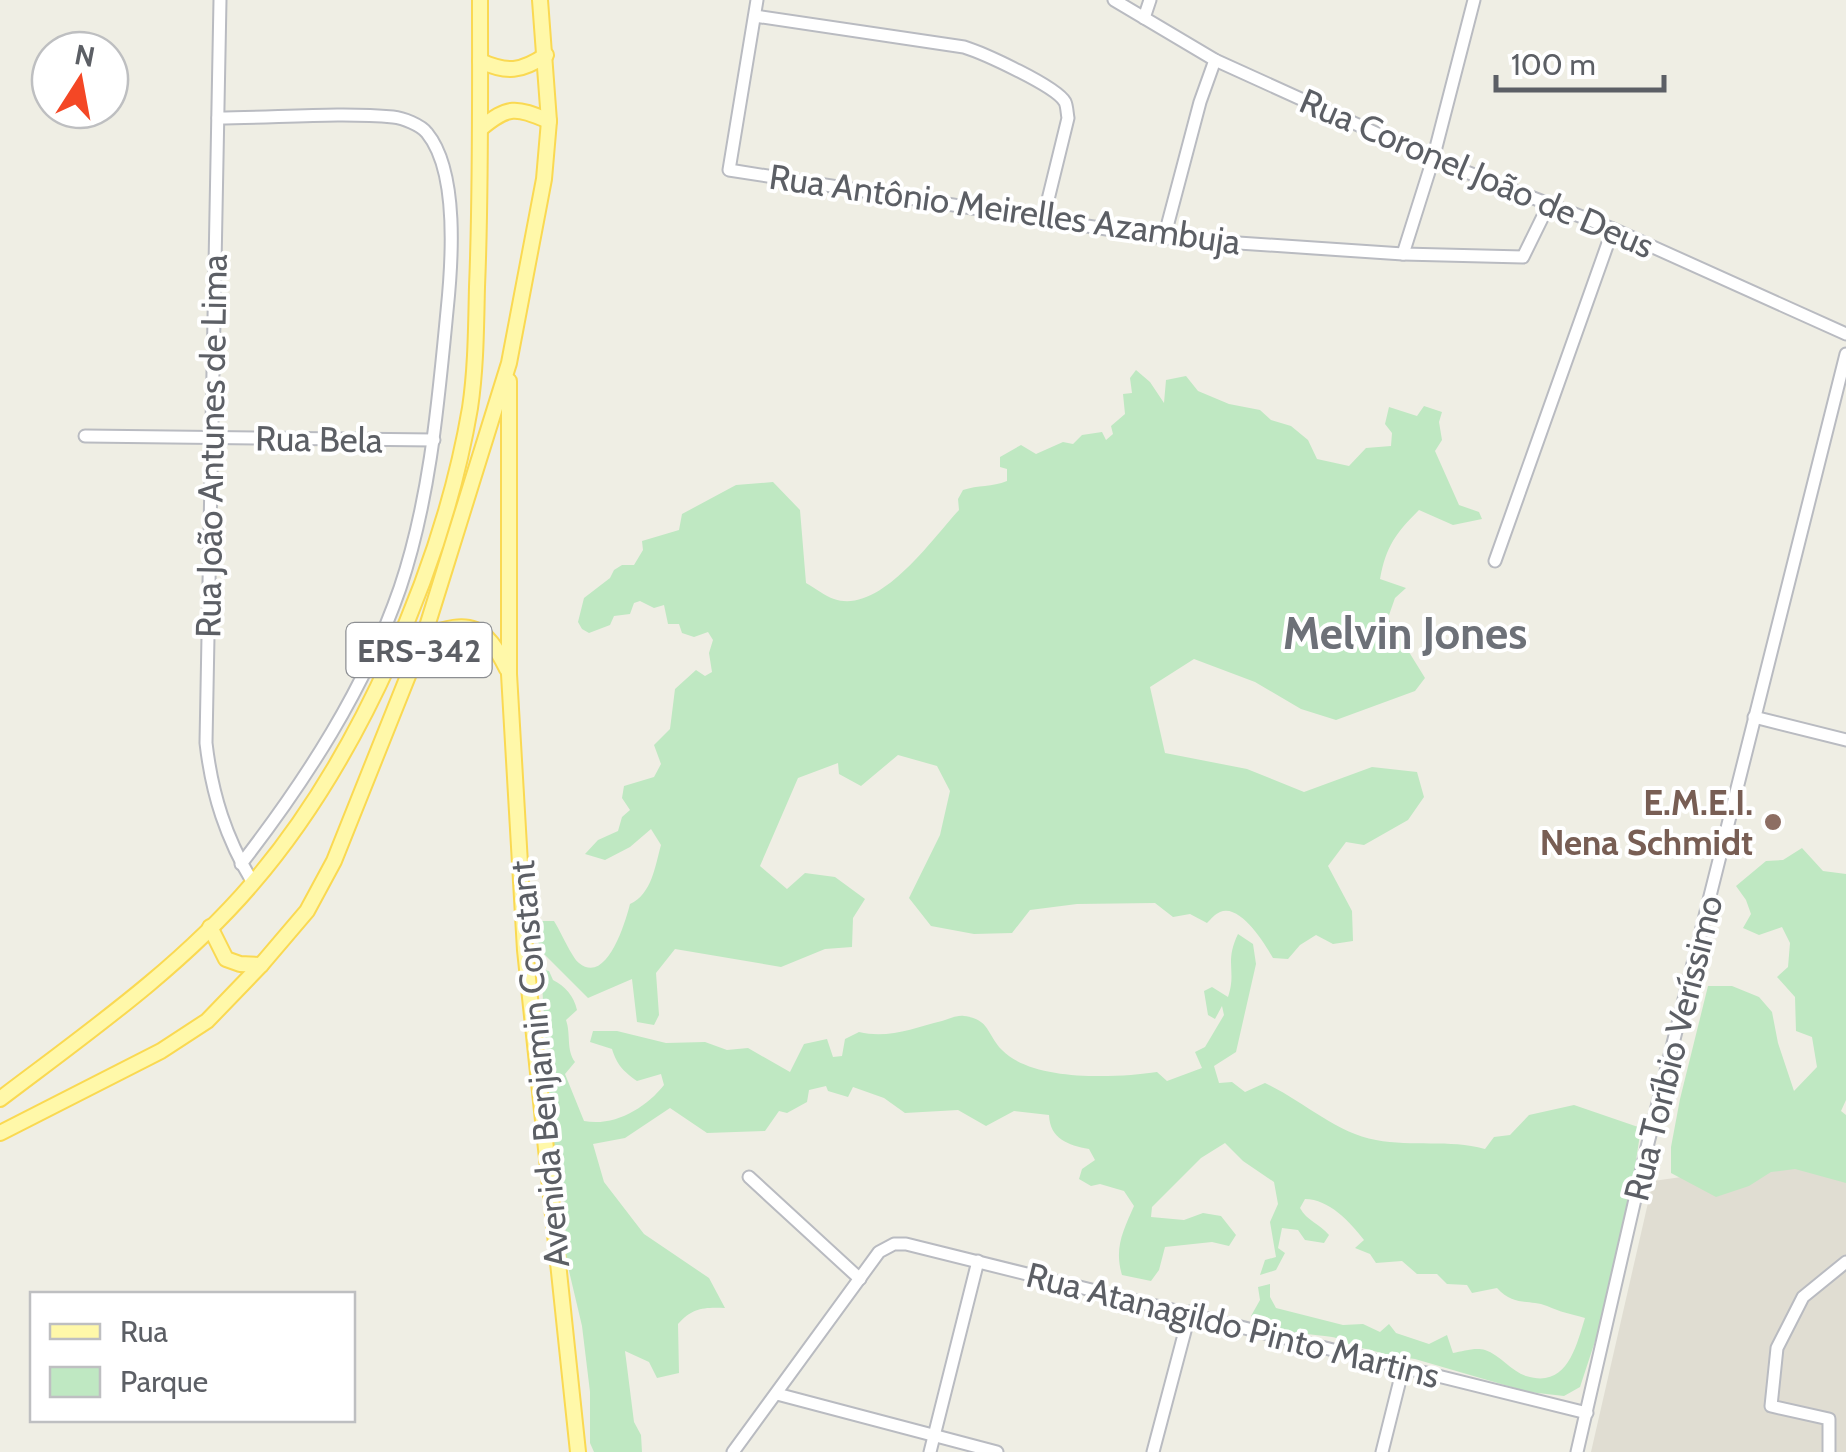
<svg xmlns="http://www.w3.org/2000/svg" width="1846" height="1452" viewBox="0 0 1846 1452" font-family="Cabin,sans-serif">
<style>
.education{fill:#e0ddd2}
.green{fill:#bfe8c2}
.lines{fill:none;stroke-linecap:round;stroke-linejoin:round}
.minor-casing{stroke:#b9bbc1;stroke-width:15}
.major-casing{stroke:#fad952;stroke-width:18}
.minor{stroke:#fff;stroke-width:11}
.major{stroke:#fff8a9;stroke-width:14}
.education-dot{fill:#8d6e63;stroke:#fff;stroke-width:4}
.labels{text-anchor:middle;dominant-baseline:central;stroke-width:8;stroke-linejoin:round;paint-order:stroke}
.shield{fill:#fff;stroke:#8d8f93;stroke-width:2.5}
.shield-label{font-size:32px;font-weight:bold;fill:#5c5f65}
.street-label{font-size:35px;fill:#5c5f65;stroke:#fff}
.education-label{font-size:35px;font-weight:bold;fill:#785e54;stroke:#fff;text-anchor:end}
.district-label{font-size:45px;font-weight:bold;fill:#6d7178;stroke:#fff}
</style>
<rect width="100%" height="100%" fill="#efeee4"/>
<path class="education" d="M1846,1154V1452H1591L1653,1181Z"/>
<g class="green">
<path d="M1136,370L1150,382L1164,403L1166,380L1186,376L1198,391L1229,404L1260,410L1271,420L1291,426L1308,440L1317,459L1349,466L1366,448L1391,446L1392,433L1385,424L1389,407L1417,416L1424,406L1442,412L1439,422L1442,440L1435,451L1459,505L1479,512L1482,519L1453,525L1419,510C1396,533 1386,546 1380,579L1406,588L1395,598L1388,618L1425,678L1415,691L1336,720L1301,709L1255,682L1194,659L1150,687L1165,753L1247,769L1304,792L1372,767L1417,772L1424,797L1408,820L1364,845L1346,842L1328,866L1352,911L1353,941L1333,944L1316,935L1300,945L1288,959L1273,958C1265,944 1240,903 1220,912C1215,914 1211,919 1207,923L1190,914L1173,917L1155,903L1077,904L1030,910L1012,933L974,934L931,926L909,898L940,835L950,791L937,766L898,755L861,786L839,774L838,763L798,778L760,866L787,889L805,873L835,877L865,899L853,918L852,947L825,949L781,967L675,949L656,973L659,1015L654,1025L637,1022L632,979L588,998L543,953L535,935L542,921H554C560,930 572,958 579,963C607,986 626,920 630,904C652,894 655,866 661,845L651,829L630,847L605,860L585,854L598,840L618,831L622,817L630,810L622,798L624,786L654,777L661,764L654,745L670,729L675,689L696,670L705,676L712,672L709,653L713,640L708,632L694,637L682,633L679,624H668L664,605L654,608L640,601L634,603L630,614L614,616L610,625L589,633L582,629L578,622L584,598L610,578L614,570L622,565H634L643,550L642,541L679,530L682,514L736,485L773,482L800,510L806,583C815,588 825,596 834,599C880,615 932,539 959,510L958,499L963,490C978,485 992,487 1007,481V469L1000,467V457L1021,445L1036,454L1063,442L1073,444L1082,435L1102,432L1106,440L1113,434L1111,426L1125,414L1123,394L1132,393L1130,378Z"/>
<path d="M1802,848L1823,871L1846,874V1100L1841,1111L1846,1115V1183L1795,1169L1771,1172L1749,1186L1716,1197L1671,1173V1147L1680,1099L1708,986H1732L1759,997L1772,1012L1778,1043L1794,1091L1817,1067L1812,1037L1796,1031L1795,997L1777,977L1788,967L1790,943L1782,927L1759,935L1743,928L1751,914L1746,900L1736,886L1766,861L1783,860Z"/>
<path d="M1238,934L1253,944L1256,964L1236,1052L1214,1066L1219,1083L1232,1082L1245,1092L1265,1083C1302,1100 1336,1133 1376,1140C1413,1147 1448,1139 1485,1149L1494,1137L1510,1135L1529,1115L1574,1105L1641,1128L1633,1180L1636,1191L1606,1308L1580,1387L1564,1396L1529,1392L1415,1359C1395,1357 1374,1351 1354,1346C1347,1344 1339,1338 1332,1337C1307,1333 1271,1333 1251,1316L1260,1300L1258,1287L1270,1284V1297L1276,1308L1343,1325L1363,1324L1380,1332L1389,1324L1396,1333L1429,1344L1447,1335L1453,1353C1463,1351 1476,1347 1485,1350C1500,1355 1511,1371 1526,1376C1567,1389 1576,1347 1585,1318C1571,1314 1560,1312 1547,1306C1529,1299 1514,1307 1497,1288L1472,1293L1467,1285L1447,1284L1437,1274H1417L1402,1261L1376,1263L1370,1254L1355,1248L1364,1240C1350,1222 1329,1199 1305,1199L1300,1208C1307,1221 1320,1224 1329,1235L1324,1243L1305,1240L1298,1230L1282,1228L1278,1248L1285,1253L1276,1270L1260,1275L1265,1260L1276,1257L1270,1222L1278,1204L1274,1182L1243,1161L1225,1143L1201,1158L1152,1207L1151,1217L1184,1220L1203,1213L1221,1216L1236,1235L1229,1246L1212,1242L1165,1247L1159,1270L1151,1281L1122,1275C1114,1248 1123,1231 1134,1206L1124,1191L1100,1184L1091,1186L1079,1179L1082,1169L1095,1160L1089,1149C1068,1145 1050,1139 1049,1115L1014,1111L986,1126L958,1110L905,1113L884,1098L853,1087L848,1097L828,1091L826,1086L809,1090L807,1102L787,1113L779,1111L765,1131L707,1133L670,1108L625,1138L593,1144L604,1182L644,1234L709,1278L725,1308C704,1307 692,1308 678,1324L679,1373L657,1378L649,1362L625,1351L634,1422L641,1435L642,1452H594L590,1443V1392L582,1326L565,1254L566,1209L551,1134L548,1095L553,1070L546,1047L541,969L549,971L553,980C565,986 574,996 577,1010L566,1020C571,1034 566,1050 575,1062L565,1074L584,1121C614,1127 646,1108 664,1085L661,1074L637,1081C623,1071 617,1065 612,1049L590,1042L593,1031H617L666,1043L705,1042L727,1050L748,1048L790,1072L804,1044L827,1039L833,1057L842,1056L845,1039L859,1032C888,1039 914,1028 942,1021C948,1019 957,1015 964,1016C990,1019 987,1035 1002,1050C1033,1082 1116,1078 1157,1072L1167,1081L1202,1068L1195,1052L1205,1047L1224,1015L1222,1006L1215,1019L1208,1015L1204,991L1212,987L1228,997C1237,971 1224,963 1238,934Z"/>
</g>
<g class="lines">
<g class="minor-casing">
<g id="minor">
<path d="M220,0L206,743C212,795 226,838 253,883"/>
<path d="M757,0L729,170L1164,238L1403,254L1523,257L1549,204"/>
<path d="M1114,0L1215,60L1433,159L1613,229L1846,334"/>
<path d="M755,16L964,47C983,53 1056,86 1065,102C1067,106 1067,113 1068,118L1043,220"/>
<path d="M1144,18L1150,0"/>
<path d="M218,118C273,118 340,112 393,117C403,118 421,125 427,133C459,172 452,263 447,311C438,404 430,499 400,588C365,689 306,780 241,864"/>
<path d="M1164,238L1200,102L1215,60"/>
<path d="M1403,254L1433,159L1474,0"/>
<path d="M85,436L434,440"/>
<path d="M1495,561L1613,229"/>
<path d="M1754,717L1846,740"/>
<path d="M749,1177L860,1279"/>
<path d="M777,1394L997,1452"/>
<path d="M733,1452L879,1252L894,1244H906L1587,1413"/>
<path d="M930,1452L978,1261"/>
<path d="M1153,1452L1190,1312"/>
<path d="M1382,1452L1403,1368"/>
<path d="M1577,1452L1647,1147L1846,354"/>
<path d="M1829,1452V1419L1771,1406L1777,1348L1803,1297L1846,1262"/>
</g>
</g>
<g class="major-casing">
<g id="major">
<path d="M480,61C507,73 521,72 546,55"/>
<path d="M480,129C509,105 515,107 549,121"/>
<path d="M509,381V674L525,950L578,1452"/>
<path d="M424,636C471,619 485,625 507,669"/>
<path d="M210,927L226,959L240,964L261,965"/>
<path d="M0,1099C87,1033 180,968 252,884C358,761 443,567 470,408C476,368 476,327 477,287C481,191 480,96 480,0"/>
<path d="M0,1133L161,1051L207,1021L261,965L307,911L334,861L424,636L509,363L544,179L549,121L540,0"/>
</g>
</g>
<use href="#minor" class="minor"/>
<use href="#major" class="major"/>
</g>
<circle class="education-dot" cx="1773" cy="822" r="10"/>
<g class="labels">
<rect class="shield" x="346.5" y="623" width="145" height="54" rx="8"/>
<g class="shield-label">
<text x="419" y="650">ERS-342</text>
</g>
<g class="street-label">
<text transform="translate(1477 173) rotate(23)">Rua Coronel João de Deus</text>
<text transform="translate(1005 209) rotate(8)">Rua Antônio Meirelles Azambuja</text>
<text transform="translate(319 439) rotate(1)">Rua Bela</text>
<text transform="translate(211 446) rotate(-89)">Rua João Antunes de Lima</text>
<text transform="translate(1673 1048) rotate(-76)">Rua Toríbio Veríssimo</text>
<text transform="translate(539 1064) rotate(-95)">Avenida Benjamin Constant</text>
<text transform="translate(1233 1325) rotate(14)">Rua Atanagildo Pinto Martins</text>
</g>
<g class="education-label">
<text x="1753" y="802">E.M.E.I.<tspan x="1753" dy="40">Nena Schmidt</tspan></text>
</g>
<g class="district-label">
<text x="1405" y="633">Melvin Jones</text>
</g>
</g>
<rect x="30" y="1292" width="325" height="130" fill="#ffffff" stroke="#bebfc1" stroke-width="2.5"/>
<rect x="50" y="1324" width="50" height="15" fill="#fff8a9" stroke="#bebfc1" stroke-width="2.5"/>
<text x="120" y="1342" font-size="30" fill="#5c5f65">Rua</text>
<rect x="50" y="1367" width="50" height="30" fill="#bfe8c2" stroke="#bebfc1" stroke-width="2.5"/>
<text x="120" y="1392" font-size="30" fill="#5c5f65">Parque</text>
<g transform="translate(80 80) rotate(11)"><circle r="48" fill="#ffffff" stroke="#bebfc1" stroke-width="2.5"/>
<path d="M0-8L18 38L0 25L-18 38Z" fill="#f44725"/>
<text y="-15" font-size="28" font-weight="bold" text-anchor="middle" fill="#5c5f65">N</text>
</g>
<path d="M1496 75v15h168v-15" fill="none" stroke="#5c5f65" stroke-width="5"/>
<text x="1511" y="75" font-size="30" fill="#5c5f65" stroke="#ffffff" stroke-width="8" paint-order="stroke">100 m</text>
</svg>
